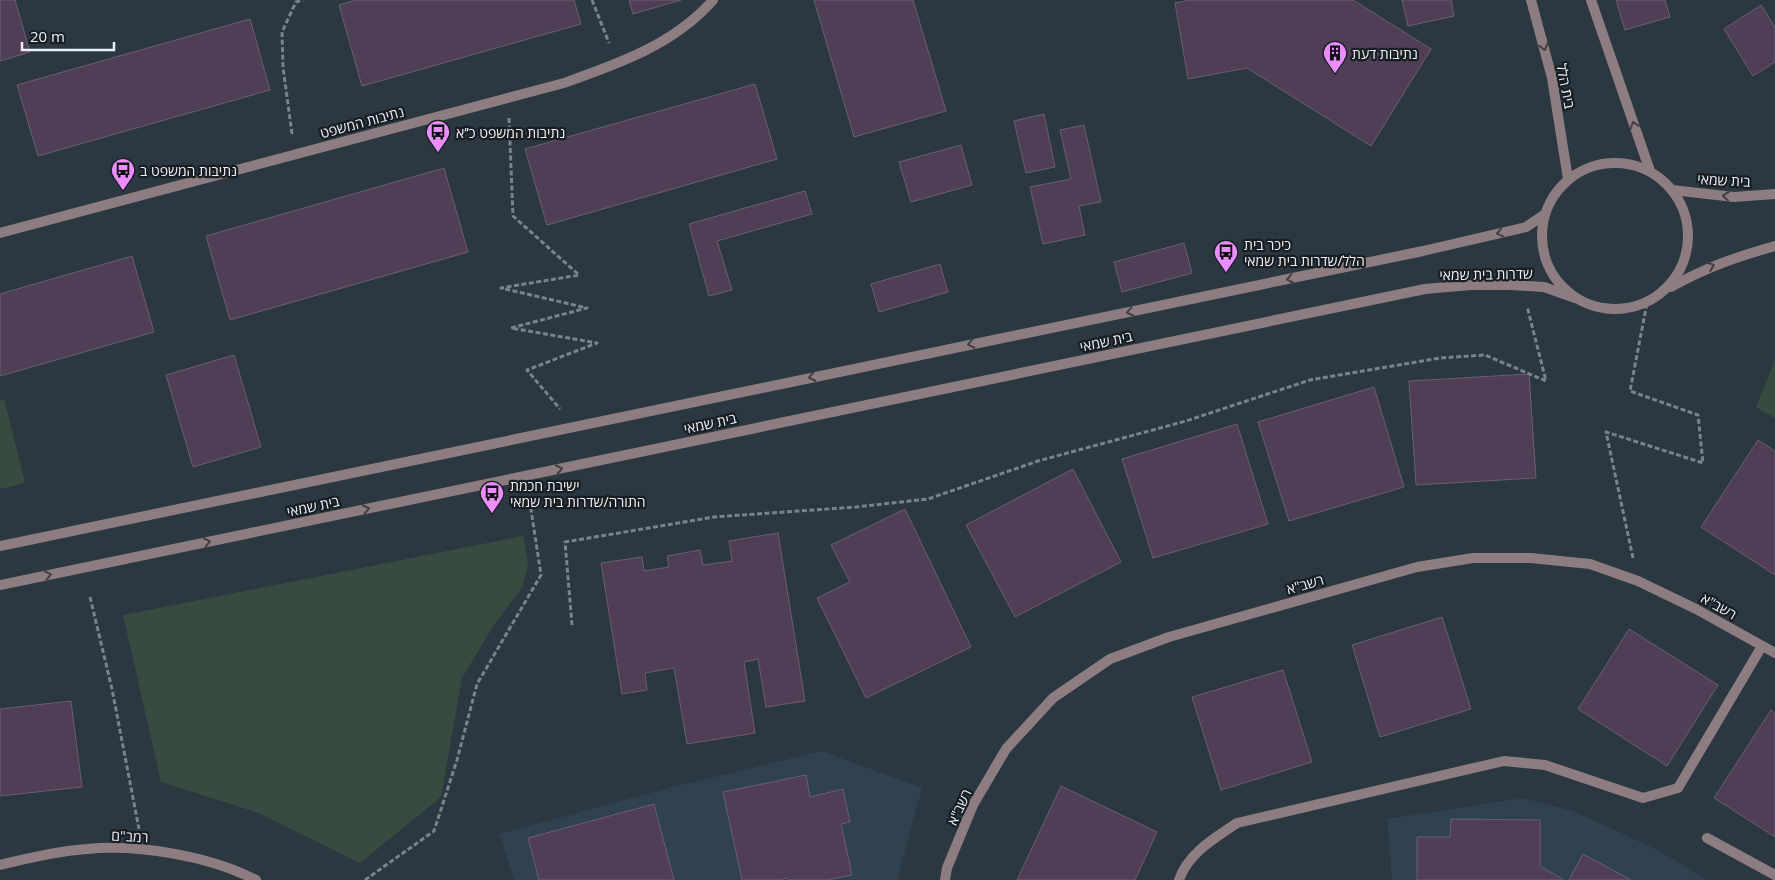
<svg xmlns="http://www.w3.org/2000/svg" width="1775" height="880" viewBox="0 0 1775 880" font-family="'Open Sans',Heebo,sans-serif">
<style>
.built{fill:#30414f}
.green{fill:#384b40}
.building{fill:#4f3e55;stroke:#6a606e}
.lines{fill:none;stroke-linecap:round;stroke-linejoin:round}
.path{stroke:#79838b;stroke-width:3;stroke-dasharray:5 2.5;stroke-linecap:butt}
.service{stroke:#8d7d81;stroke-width:10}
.minor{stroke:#8d7d81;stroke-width:10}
.tertiary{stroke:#8d7d81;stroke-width:10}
.oneway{stroke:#413f43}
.labels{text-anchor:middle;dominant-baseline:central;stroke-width:4.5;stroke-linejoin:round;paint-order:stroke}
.poi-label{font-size:14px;fill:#eaf1f8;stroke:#181e22;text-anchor:start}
.street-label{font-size:14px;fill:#eaf1f8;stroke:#181e22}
</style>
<rect width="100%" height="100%" fill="#2b3741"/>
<g class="built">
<path d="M822,751L922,788L897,880H514L499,834L676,786Z"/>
<path d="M1523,798L1573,811L1658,850L1707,880H1392L1387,819Z"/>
</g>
<g class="green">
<path d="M1775,360V418L1756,407Z"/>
<path d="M4,399L25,483L0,489V400Z"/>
<path d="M523,536L528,563L523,586L494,625L462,678L441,797L360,863L256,812L161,782L123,615Z"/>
</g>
<g class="building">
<path d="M0,0H15L30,52L0,61Z"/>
<path d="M356,0H574L581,24L362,86L339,5Z"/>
<path d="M629,0H681L633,14Z"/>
<path d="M814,0H913L946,111L854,137Z"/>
<path d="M1190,0H1353L1431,49L1371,146L1247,68L1188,79L1175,3Z"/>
<path d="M1402,0H1451L1454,16L1408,26Z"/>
<path d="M1616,0H1665L1670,17L1625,30Z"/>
<path d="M1761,5L1775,27V62L1753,76L1724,29Z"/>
<path d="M250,19L270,90L38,156L17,85Z"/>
<path d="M755,84L777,159L547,225L525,149Z"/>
<path d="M1044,114L1055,167L1026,173L1014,121Z"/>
<path d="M1084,125L1101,202L1079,206L1085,235L1043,244L1030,187L1071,179L1060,130Z"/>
<path d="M961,145L972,185L911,202L899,162Z"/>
<path d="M444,168L468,252L230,320L206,236Z"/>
<path d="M805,191L812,214L717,241L732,290L709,296L689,224Z"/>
<path d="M1184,243L1192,273L1122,292L1114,262Z"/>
<path d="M132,256L154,332L0,376V294Z"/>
<path d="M940,264L948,292L879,312L871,284Z"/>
<path d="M234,355L261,447L193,467L166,375Z"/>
<path d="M1529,374L1536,478L1416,485L1409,381Z"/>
<path d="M1374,387L1404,487L1289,521L1258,422Z"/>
<path d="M1237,424L1268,524L1153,558L1122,459Z"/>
<path d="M1758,440L1775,451V575L1701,527Z"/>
<path d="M1073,469L1121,562L1015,617L966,525Z"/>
<path d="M905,509L971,647L866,698L817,598L850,582L831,545Z"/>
<path d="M778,533L805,701L766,707L758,659L744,662L755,733L687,744L674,668L645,673L647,690L622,694L601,563L642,557L644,571L669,567L667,556L700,550L703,565L732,561L729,541Z"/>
<path d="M1442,617L1471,709L1380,737L1352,645Z"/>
<path d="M1629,629L1718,685L1667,766L1578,709Z"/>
<path d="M1283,670L1312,762L1221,790L1192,697Z"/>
<path d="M71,701L82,787L0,796V709Z"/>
<path d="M1771,710L1775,713V837L1714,798Z"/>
<path d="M806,775L810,797L843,789L850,822L841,824L852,875L827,880H788L787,878L778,880H742L723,792Z"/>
<path d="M1061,786L1157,832L1135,880H1017Z"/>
<path d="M654,804L674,880H539L528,838Z"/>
<path d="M1451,819L1540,820V866L1564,880H1417V837H1450Z"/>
<path d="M1583,854L1631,880H1569Z"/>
</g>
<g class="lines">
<g class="path">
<path d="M592,0L609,43"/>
<path d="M509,118L513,216L579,275L501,288L587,308L511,328L597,343L527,370L560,409"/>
<path d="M292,134L283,67L282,32L296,2L303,0"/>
<path d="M1633,558L1606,432L1703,463L1698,415L1630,391L1647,303"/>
<path d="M90,597L112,689L139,829"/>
<path d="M572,625L565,542L714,517L856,507L928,499L1038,461L1186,421L1310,380L1440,358L1485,355L1546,381L1527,306"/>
<path d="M365,880L434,831L457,760L477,684L541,575L530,503"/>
</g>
<g class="service">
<path d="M1707,838L1775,875"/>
<path d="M1179,880C1188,853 1215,838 1237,823L1504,761L1545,765L1643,798L1678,788L1762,646"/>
</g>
<g class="minor">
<path d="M0,233L564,83C618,64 675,44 713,0"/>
<path d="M0,865C28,858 58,851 87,849C138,844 210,856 256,880"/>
<path d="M945,880L947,868L973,805L1006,749L1053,698L1110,659L1169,637L1417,567L1473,558H1531L1590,564L1638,581L1696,609L1775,653"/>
</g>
<g class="tertiary">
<path d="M1531,0L1552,78L1568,179"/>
<path d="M1591,0L1650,171"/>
<circle cx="1615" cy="236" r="73"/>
<path d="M1672,190L1734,197L1775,194"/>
<path d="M1671,287C1707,267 1736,257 1775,246"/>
<path d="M0,546L1423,251L1526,227L1544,215"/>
<path d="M0,585L1425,289L1471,285H1511L1544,287L1575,298"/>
</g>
</g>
<defs><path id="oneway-chevron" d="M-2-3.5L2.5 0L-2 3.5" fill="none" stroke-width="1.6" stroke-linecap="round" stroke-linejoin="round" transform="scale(1.25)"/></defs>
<g class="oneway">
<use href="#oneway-chevron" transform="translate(1544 47) rotate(75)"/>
<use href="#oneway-chevron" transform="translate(1634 125) rotate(-109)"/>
<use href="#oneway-chevron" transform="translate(1726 196) rotate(-174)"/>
<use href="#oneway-chevron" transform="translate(1500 233) rotate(167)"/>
<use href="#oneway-chevron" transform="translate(1711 266) rotate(-21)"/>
<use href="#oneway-chevron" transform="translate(1290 279) rotate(168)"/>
<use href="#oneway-chevron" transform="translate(1130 312) rotate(168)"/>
<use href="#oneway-chevron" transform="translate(971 344) rotate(168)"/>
<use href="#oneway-chevron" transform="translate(812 377) rotate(168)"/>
<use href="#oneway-chevron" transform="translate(559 469) rotate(-12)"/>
<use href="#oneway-chevron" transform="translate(366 509) rotate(-12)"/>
<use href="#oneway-chevron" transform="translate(207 542) rotate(-12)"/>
<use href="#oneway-chevron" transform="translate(48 575) rotate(-12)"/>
</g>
<defs>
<g id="building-pin" transform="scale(1.25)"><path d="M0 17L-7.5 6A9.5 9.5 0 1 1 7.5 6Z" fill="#eb8dfc" stroke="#181e22"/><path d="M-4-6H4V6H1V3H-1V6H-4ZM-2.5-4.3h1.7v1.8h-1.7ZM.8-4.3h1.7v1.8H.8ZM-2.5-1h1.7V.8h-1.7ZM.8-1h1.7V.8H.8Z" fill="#111"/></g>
<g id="bus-pin" transform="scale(1.25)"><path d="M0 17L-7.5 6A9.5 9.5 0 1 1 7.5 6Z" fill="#eb8dfc" stroke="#181e22"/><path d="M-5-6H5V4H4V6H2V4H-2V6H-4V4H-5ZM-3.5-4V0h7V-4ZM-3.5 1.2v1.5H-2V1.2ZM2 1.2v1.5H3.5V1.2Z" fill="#111"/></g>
</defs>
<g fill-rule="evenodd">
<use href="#building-pin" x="1335" y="53"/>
<use href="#bus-pin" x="438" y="132"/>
<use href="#bus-pin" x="123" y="170"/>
<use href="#bus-pin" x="1226" y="252"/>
<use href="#bus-pin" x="492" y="493"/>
</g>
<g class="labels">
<g class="poi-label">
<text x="1352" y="53">נתיבות דעת</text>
<text x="456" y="132">נתיבות המשפט כ״א</text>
<text x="140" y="170">נתיבות המשפט ב</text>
<text x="1244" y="244">כיכר בית<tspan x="1244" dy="16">הלל/שדרות בית שמאי</tspan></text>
<text x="510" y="485">ישיבת חכמת<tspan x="510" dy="16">התורה/שדרות בית שמאי</tspan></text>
</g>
<g class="street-label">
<text transform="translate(1566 86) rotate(79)">בית הלל</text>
<text transform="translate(362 122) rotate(-15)">נתיבות המשפט</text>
<text transform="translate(1724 180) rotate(3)">בית שמאי</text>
<text transform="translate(1486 274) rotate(-1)">שדרות בית שמאי</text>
<text transform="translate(1106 341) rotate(-12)">בית שמאי</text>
<text transform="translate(710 423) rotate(-12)">בית שמאי</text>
<text transform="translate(313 506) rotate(-12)">בית שמאי</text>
<text transform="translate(1305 584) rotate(-16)">רשב"א</text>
<text transform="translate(1719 606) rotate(29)">רשב"א</text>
<text transform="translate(959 807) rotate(-65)">רשב"א</text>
<text transform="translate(130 836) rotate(3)">רמב"ם</text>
</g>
</g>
<path d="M22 42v8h92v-8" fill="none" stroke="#eaf1f8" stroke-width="2.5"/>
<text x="30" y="42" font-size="15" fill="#eaf1f8" stroke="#181e22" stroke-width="4" paint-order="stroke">20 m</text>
</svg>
